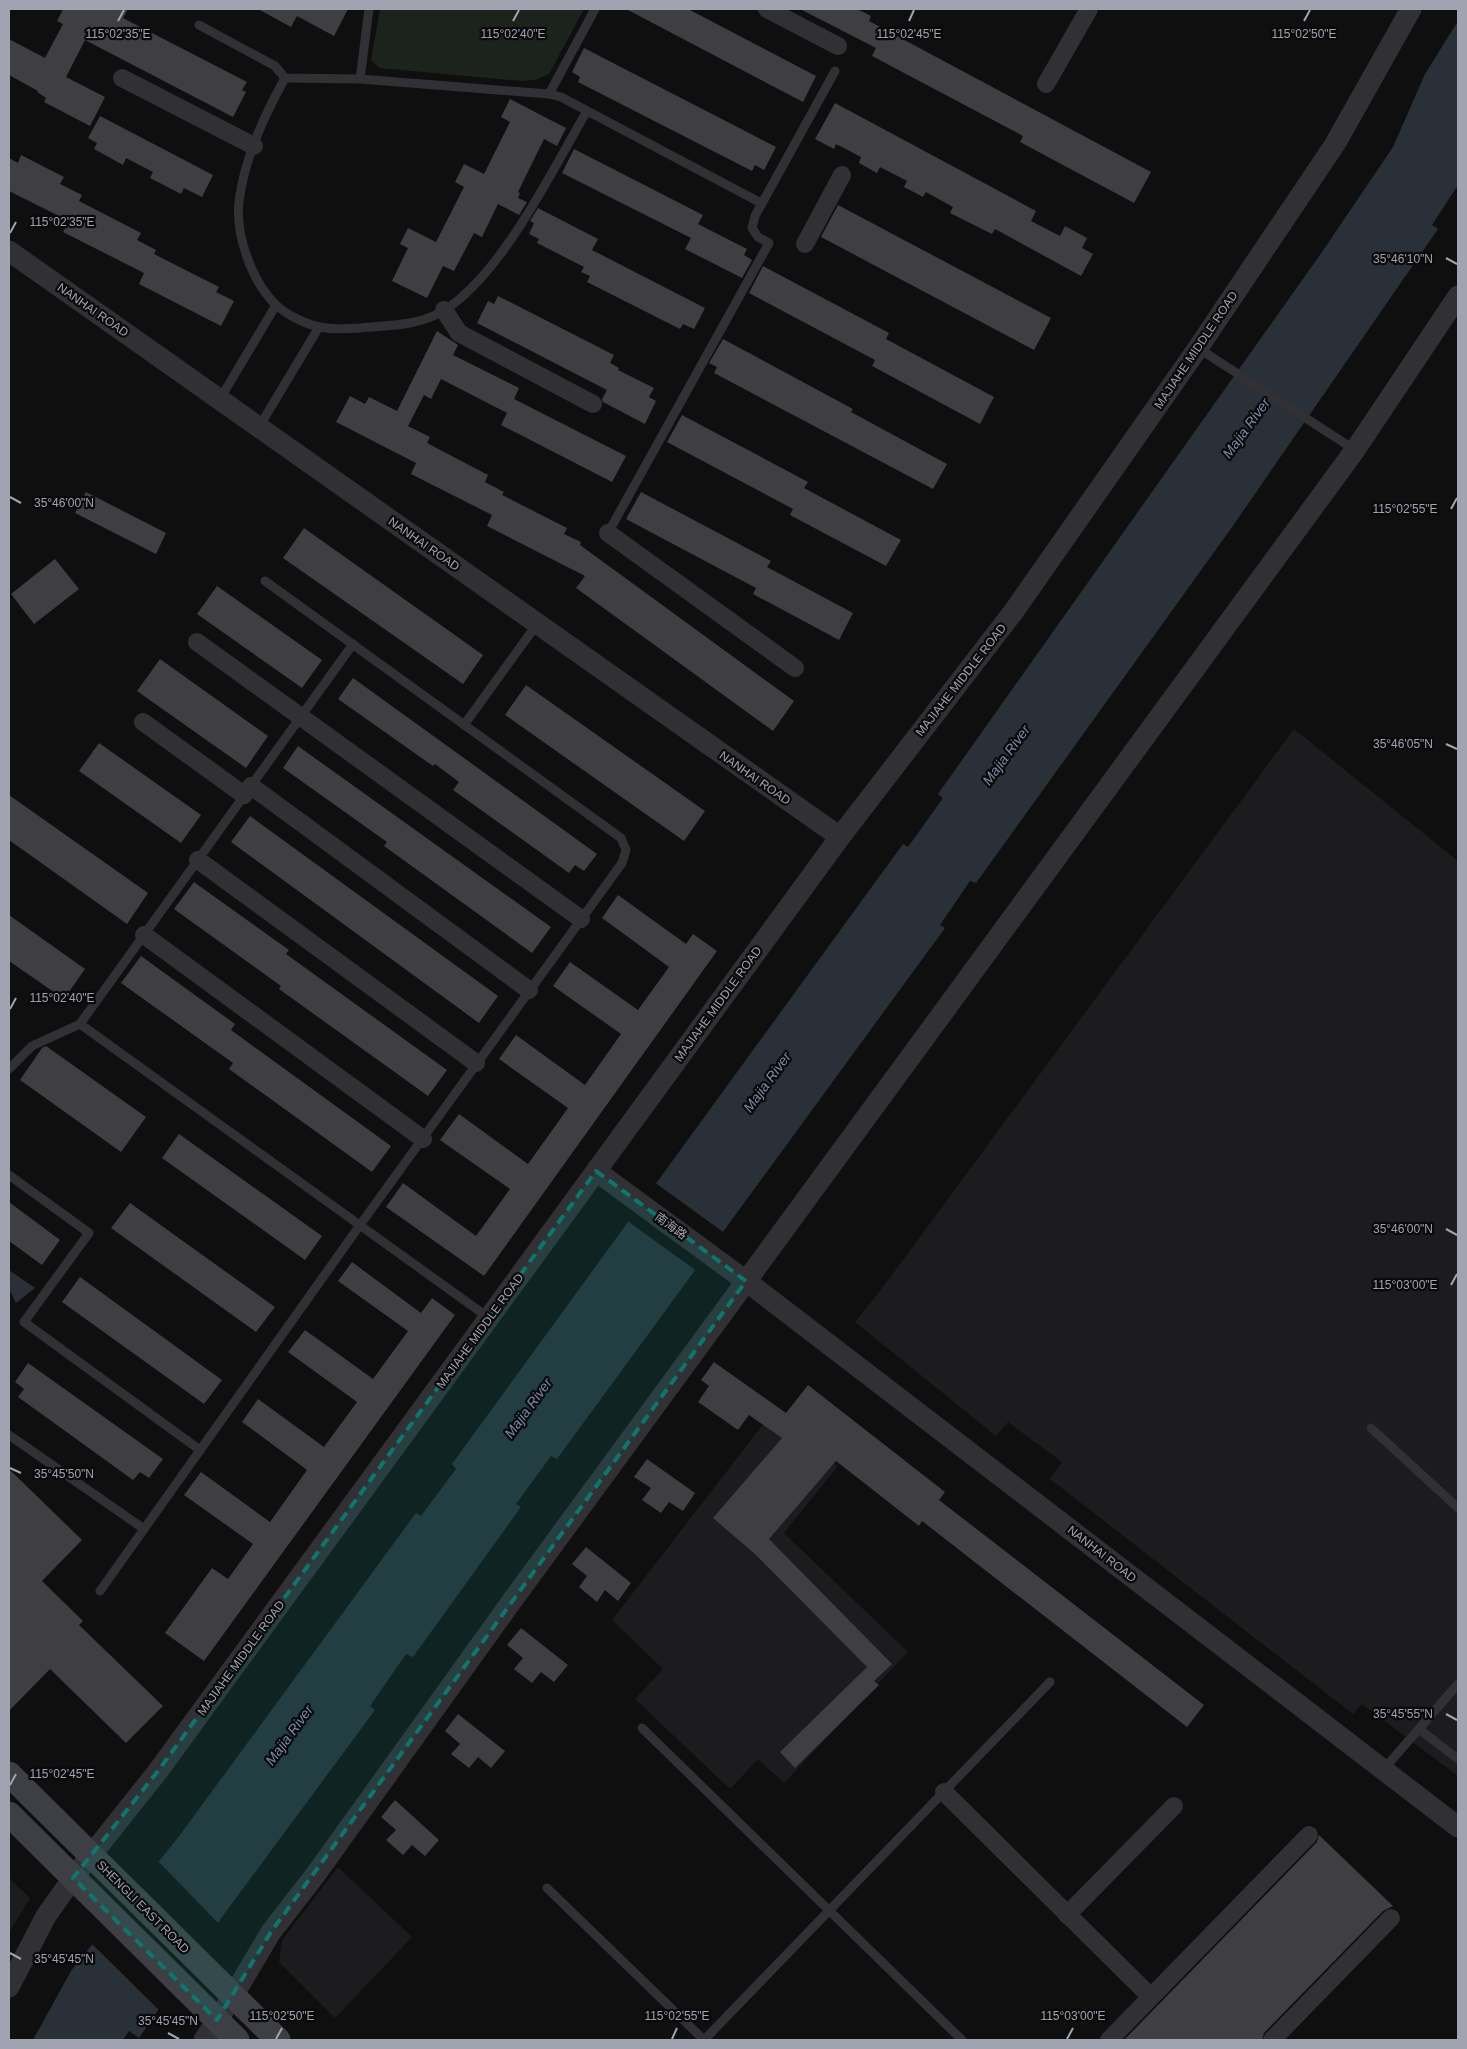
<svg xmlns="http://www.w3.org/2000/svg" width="1467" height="2049" viewBox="0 0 1467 2049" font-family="Arial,'Noto Sans SC',sans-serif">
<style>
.built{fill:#1c1b1d}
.green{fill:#1c231d}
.water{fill:#293038}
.pier{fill:#0f0f10}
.building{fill:#3e3e43}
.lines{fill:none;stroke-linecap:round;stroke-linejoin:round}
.service{stroke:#303035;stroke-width:9}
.minor{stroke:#303035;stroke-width:18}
.tertiary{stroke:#303035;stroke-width:21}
.secondary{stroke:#3e3f45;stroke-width:25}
.marked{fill:#0f766e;fill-opacity:0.2;stroke:#0f766e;stroke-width:4;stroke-dasharray:10 6;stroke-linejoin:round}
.ticks{fill:none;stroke:#a1a3b1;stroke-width:2}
.labels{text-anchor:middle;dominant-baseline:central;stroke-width:4.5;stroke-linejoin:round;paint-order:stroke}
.street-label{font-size:12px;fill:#a1a3b1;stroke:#0a0a0b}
.water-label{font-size:14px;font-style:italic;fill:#788cab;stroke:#0a0a0b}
.ticks-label{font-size:12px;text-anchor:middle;fill:#a1a3b1;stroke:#0a0a0b;stroke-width:4.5;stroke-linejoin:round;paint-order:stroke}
</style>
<rect width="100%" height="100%" fill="#0f0f10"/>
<g class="built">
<path d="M1294,729L1458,861V1776L1362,1704L1353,1714L1050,1479L1062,1462L1008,1422L996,1436L855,1322L886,1283Z"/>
<path d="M771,1414L838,1466L784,1533L908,1652L784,1783L758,1759L730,1789L635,1699L663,1669L612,1620Z"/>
<path d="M338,1867L412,1937L335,2018L279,1962L282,1940Z"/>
<path d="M9,1878L30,1898L9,1933Z"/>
</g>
<path class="green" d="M380,9H584L549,74L535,80L522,81L379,68L371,60Z"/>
<g class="water">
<path d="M1458,21V185L1432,225L1438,229L1230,530L976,883L970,881L940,925L945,928L557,1459L551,1456L516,1504L521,1507L413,1657L406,1654L370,1706L375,1710L222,1917L139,2038L129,2031L123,2040H33L71,1971L180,1835L416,1513L421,1516L456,1469L452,1464L903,844L908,847L943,798L938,794L1322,252L1393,147L1425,74Z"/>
<path d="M9,1270L35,1288L16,1303L9,1289Z"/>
</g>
<g class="pier">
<path d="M654,1182L726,1234L698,1272L626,1220Z"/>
<path d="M157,1860L220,1925L160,2011L91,1943Z"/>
</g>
<g class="building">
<path d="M63,9H128L123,18L247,82L242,90L246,92L233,117L85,40L66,77L105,97L90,126L44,102L46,98L37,92L38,91L9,75V39L45,58L63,24L57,21Z"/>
<path d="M258,9H348L334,36L297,16L291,27Z"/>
<path d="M626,9H688L816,76L803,102Z"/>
<path d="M800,9H857L871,16L869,21L1151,172L1134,203L1020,142L1023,136L872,56L876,48Z"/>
<path d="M584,48L776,147L764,170L755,165L752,171L578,82L580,77L572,72Z"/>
<path d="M510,99L566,128L557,146L544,139L518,192L520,193L518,198L527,202L519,215L498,204L482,237L474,233L454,271L443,266L427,298L392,281L408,248L400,244L408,228L436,242L464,187L455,182L464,164L484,174L510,122L501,117Z"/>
<path d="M835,103L1036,211L1031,221L1060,236L1065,226L1087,238L1082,248L1093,254L1081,276L995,229L992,234L950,213L953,207L926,192L923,197L904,187L907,181L880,167L877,173L859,163L861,157L836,144L834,149L815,139Z"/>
<path d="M100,116L213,175L202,197L184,188L181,194L150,178L153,172L126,158L123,165L94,149L97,143L88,138Z"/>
<path d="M574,149L703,215L698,224L747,249L744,255L752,260L742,278L685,249L691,238L562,173Z"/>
<path d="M21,155L64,177L60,184L82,195L79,201L141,233L137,240L156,250L154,254L219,287L216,292L234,301L221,326L139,284L144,273L63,232L69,221L9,191V158L18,163Z"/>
<path d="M838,205L1051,318L1034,350L821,237Z"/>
<path d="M538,208L598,239L592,250L705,308L694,329L683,324L680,329L587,282L590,276L581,272L584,267L537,243L539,239L529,234L534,223L530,221Z"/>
<path d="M763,266L889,333L886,339L994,397L980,424L872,366L875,360L749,293Z"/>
<path d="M498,296L614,355L610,363L619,368L618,370L654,388L649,397L656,401L645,424L603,402L602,399L607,390L477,323L488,301L494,304Z"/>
<path d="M437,331L458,345L453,355L519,388L514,399L626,456L612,482L501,425L507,413L441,379L431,399L424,395L408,426L430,437L427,443L488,475L485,482L504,492L502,495L567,528L564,534L581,542L580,545L794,701L773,731L576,588L585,576L487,526L492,515L411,474L416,463L336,422L350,396L365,404L369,397L397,411Z"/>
<path d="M723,339L853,409L851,412L947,464L933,489L714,373L717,367L709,363Z"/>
<path d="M682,415L808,482L804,488L901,540L886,566L790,515L793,509L667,442Z"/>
<path d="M86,492L166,533L156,554L75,513Z"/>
<path d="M641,492L771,561L767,567L853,613L839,640L753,594L756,588L626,519Z"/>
<path d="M304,528L483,655L463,684L283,558Z"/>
<path d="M55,559L79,589L34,624L11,594Z"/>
<path d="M217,586L322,660L302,688L197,614Z"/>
<path d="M160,659L268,736L246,768L137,691Z"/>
<path d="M353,678L597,854L584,871L575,865L569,873L453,790L459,782L435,764L433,766L338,699Z"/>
<path d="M526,685L705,811L684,841L505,715Z"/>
<path d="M99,743L201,815L181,843L79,771Z"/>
<path d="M298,746L551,927L532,953L384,846L387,842L283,768Z"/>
<path d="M9,795L148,893L127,924L9,840Z"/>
<path d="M250,816L498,996L479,1023L231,842Z"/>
<path d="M194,882L289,950L286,954L447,1070L428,1096L279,989L281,986L174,909Z"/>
<path d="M618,895L686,944L693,934L717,951L484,1276L386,1207L403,1183L476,1236L510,1189L440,1140L459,1114L528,1164L568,1108L499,1059L516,1035L585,1085L621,1034L553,986L570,962L638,1010L669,967L602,918Z"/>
<path d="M9,915L85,969L64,999L9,961Z"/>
<path d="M141,956L235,1024L231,1030L391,1146L372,1172L229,1069L233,1063L121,983Z"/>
<path d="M46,1046L146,1117L121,1152L20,1080L42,1048Z"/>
<path d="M179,1134L322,1236L305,1260L162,1158Z"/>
<path d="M9,1202L60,1240L42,1265L9,1241Z"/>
<path d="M130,1203L275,1307L256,1332L111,1228Z"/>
<path d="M352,1262L421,1313L432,1298L455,1315L204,1661L165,1633L212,1568L228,1579L253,1544L184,1495L201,1472L270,1522L307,1470L242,1422L258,1399L324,1447L357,1402L288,1352L305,1330L373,1379L408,1331L338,1281Z"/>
<path d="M80,1277L222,1380L204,1404L62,1302Z"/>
<path d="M714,1362L786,1413L808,1385L945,1492L939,1500L1204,1705L1187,1727L922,1521L919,1526L836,1461L769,1539L892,1664L874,1681L879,1685L795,1768L780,1752L867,1667L756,1555L713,1518L782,1438L749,1415L738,1430L698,1402L709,1386L701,1380Z"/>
<path d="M28,1363L163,1459L149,1478L140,1472L133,1480L18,1397L24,1389L15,1382Z"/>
<path d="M647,1459L695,1493L683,1511L669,1502L661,1513L642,1500L651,1488L634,1477Z"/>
<path d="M9,1469L82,1540L42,1581L83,1621L79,1625L163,1706L126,1743L50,1669L9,1711Z"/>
<path d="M586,1547L631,1583L618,1601L605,1590L597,1602L579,1587L587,1576L572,1564Z"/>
<path d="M521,1628L568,1665L554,1682L541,1672L532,1683L514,1669L523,1658L507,1645Z"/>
<path d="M458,1714L505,1751L491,1768L478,1757L469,1768L451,1754L460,1744L445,1731Z"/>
<path d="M395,1800L439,1840L425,1856L412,1845L403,1855L386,1840L396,1830L381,1817Z"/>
<path d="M1319,1835L1393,1906L1383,1911L1264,2033L1262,2040H1124L1317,1842Z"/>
</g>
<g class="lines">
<g class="service">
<path d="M199,25L275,66L285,78L360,79L549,94L561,97L761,203"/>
<path d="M285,78C264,116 245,157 239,201C235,235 252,282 276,305C287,315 305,324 320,327C333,330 347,329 361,328C390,325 419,326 445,310C504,271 551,172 587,111"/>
<path d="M360,79L369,9"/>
<path d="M549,94L595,9"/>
<path d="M1198,348L1355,450"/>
<path d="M220,399L276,305"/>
<path d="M259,427L319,327"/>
<path d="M608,533L769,243L758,237L752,228L755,216L835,71"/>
<path d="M464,725L537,624"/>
<path d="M80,1024L489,1318"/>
<path d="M9,1069L32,1046L80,1024L353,644"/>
<path d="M9,1175L89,1233L24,1322L200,1450"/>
<path d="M1371,1428L1458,1508"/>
<path d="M9,1435L144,1529"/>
<path d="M100,1591L360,1225L622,863L626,850L621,838L265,581"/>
<path d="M642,1728L962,2040"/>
<path d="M1419,1729L1458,1759"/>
<path d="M1383,1770L1458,1684"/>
<path d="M547,1888L704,2040L1050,1682"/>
</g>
<g class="minor">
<path d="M767,9L838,46"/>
<path d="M122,78L254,146"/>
<path d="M1046,84L1089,9"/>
<path d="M805,244L842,175"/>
<path d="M444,310L459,333L593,404"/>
<path d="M608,533L795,668"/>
<path d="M197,642L581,919"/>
<path d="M143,722L244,795"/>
<path d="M251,786L529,990"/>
<path d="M198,860L476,1063"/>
<path d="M144,935L423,1139"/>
<path d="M944,1792L1151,1997"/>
<path d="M1067,1915L1174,1806"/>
<path d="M1109,2040L1309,1835"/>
<path d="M1272,2040L1391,1918"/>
</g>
<g class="tertiary">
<path d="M9,251L840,837"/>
<path d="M596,1171L746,1281L1458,1827"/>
<path d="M9,1987L46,1916L73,1878L158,1771L840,837L1014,611L1198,348L1335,144L1411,9"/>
<path d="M204,2040L233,1996L271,1932L316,1874L509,1605L1355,450L1458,296"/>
</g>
<g class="secondary">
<path d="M9,1774L278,2040"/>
<path d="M9,1814L237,2040"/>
</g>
</g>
<path class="marked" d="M596,1171L746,1281L271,1932L217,2020L73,1878L158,1771Z"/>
<path class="ticks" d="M118,21L124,10M513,21L519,10M909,21L914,10M1304,21L1310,10M10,233L16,222M1446,258L1457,264M10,497L21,503M1451,509L1457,498M1446,744L1457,749M10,1009L16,998M1446,1229L1457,1235M1451,1285L1457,1274M10,1468L21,1473M1446,1714L1457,1720M10,1785L16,1774M10,1953L21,1959M168,2033L179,2039M276,2039L282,2028M672,2039L677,2028M1067,2039L1073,2028"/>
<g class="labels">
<g class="street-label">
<text transform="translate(93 310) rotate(35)">NANHAI ROAD</text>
<text transform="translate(1196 350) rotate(-56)">MAJIAHE MIDDLE ROAD</text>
<text transform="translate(424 544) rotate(35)">NANHAI ROAD</text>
<text transform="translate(961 680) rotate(-52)">MAJIAHE MIDDLE ROAD</text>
<text transform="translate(755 778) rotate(35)">NANHAI ROAD</text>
<text transform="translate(718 1004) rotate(-54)">MAJIAHE MIDDLE ROAD</text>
<text transform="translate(671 1226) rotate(36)">南海路</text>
<text transform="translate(480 1331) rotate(-54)">MAJIAHE MIDDLE ROAD</text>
<text transform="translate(1102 1554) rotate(38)">NANHAI ROAD</text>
<text transform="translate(241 1658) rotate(-54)">MAJIAHE MIDDLE ROAD</text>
<text transform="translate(143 1907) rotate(45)">SHENGLI EAST ROAD</text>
</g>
<g class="water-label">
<text transform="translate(1246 428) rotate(-54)">Majia River</text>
<text transform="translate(1006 755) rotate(-54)">Majia River</text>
<text transform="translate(767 1082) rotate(-54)">Majia River</text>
<text transform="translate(528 1408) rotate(-54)">Majia River</text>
<text transform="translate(289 1735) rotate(-54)">Majia River</text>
</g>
</g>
<g class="ticks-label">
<text x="118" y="38">115°02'35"E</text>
<text x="513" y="38">115°02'40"E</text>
<text x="909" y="38">115°02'45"E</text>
<text x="1304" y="38">115°02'50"E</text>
<text x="62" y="226">115°02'35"E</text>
<text x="1403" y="263">35°46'10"N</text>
<text x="64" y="507">35°46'00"N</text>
<text x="1405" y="513">115°02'55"E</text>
<text x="1403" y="748">35°46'05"N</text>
<text x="62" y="1002">115°02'40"E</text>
<text x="1403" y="1233">35°46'00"N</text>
<text x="1405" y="1289">115°03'00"E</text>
<text x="64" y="1478">35°45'50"N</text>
<text x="1403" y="1718">35°45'55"N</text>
<text x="62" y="1778">115°02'45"E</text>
<text x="64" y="1963">35°45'45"N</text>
<text x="282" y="2020">115°02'50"E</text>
<text x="677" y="2020">115°02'55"E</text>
<text x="1073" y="2020">115°03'00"E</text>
<text x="168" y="2025">35°45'45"N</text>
</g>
<rect width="1467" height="2049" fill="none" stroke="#a1a3b1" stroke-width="20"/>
</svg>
